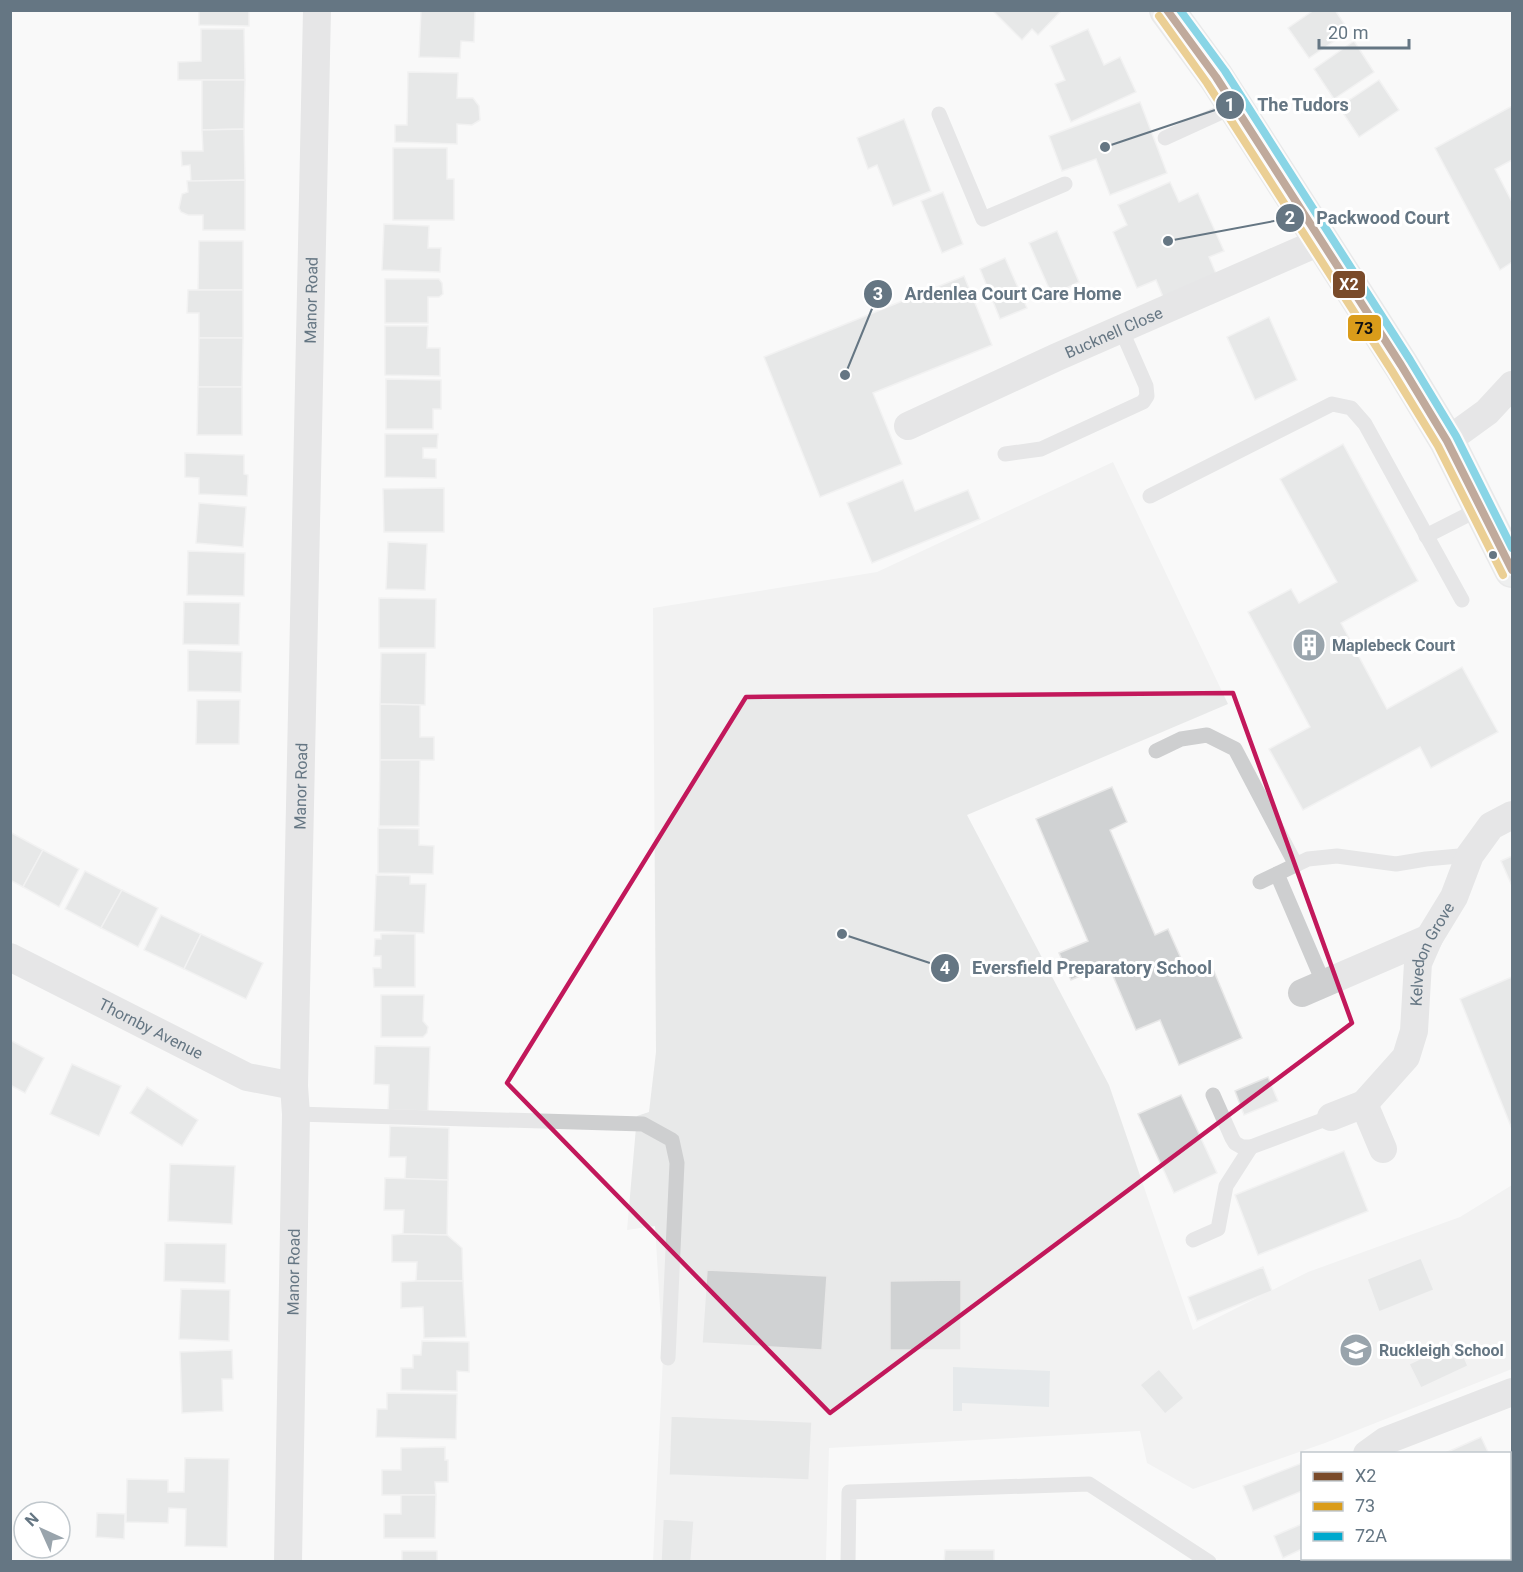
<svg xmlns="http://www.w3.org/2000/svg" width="1523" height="1572" viewBox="0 0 1523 1572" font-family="Roboto,sans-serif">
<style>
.built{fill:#e8e9e9}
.water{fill:#ced6d9}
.building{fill:#d0d2d3;stroke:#e8e8e8;stroke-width:1.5}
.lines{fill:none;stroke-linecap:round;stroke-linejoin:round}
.secondary-casing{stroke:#d5d6d7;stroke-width:36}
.service{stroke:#cecfd0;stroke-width:15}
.minor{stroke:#cecfd0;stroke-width:28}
.secondary{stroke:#e1e2e2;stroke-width:33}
.bus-1-casing{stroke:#fff;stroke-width:12}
.bus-2-casing{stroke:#fff;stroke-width:12}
.bus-3-casing{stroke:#fff;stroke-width:12}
.bus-1{stroke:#7a4b2a;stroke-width:8}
.bus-2{stroke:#da9c1a;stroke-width:8}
.bus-3{stroke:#00a9ce;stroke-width:8}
.marked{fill:none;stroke:#c2185b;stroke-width:4.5;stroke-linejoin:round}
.bus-dot{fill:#657683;stroke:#fff;stroke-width:2}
.labels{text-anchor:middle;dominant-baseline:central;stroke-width:6;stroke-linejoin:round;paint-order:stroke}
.street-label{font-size:16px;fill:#657683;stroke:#fff}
.poi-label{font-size:16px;font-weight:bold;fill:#657683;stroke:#fff;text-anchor:start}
.leader{fill:none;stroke:#657683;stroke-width:2}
.callout-dot{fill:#657683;stroke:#fff;stroke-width:2}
.mark-label{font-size:18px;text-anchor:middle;font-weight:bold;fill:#fff}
.callout-label{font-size:18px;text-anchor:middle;font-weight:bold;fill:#657683;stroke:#fff;stroke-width:6;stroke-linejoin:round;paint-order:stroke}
.line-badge{stroke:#fff;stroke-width:2}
.badge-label{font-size:16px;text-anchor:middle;font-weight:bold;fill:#fff}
.pale-badge-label{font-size:16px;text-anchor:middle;font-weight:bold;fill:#111}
</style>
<rect width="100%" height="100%" fill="#f9f9f9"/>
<path class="built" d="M1113,462L1228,704L967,815L1109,1085L1193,1330L1308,1272L1460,1217L1512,1185V1369L1325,1443L1193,1489L1147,1463L1140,1431L829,1448L826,1561H653L663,1357L655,1226L627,1230L637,1116L649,1112L656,1052L653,608L877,572Z"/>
<path class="water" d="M953,1367L1050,1371L1049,1407L962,1403V1411H953Z"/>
<g class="building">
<path d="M199,10H249V26L199,25Z"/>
<path d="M421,10H475L474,42L461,41L460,58L419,57Z"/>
<path d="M992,10H1062L1038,35L1032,29L1022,40Z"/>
<path d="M1314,10H1335L1349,31L1309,58L1288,28Z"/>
<path d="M201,29H244L245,80H178V62L201,61Z"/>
<path d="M1088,29L1104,65L1120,57L1136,92L1071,122L1055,84L1065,80L1050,46Z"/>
<path d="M1354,41L1374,72L1334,99L1314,69Z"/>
<path d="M408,72L458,73L457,98H473L479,106L480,120L472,125L457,124V144L395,142V125H407Z"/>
<path d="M202,80H245L244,129L202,130Z"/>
<path d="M1379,80L1399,110L1359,137L1339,107Z"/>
<path d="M1140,102L1167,173L1110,195L1096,159L1062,171L1049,136Z"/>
<path d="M1512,106V160L1495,169L1512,202V262L1500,270L1435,148Z"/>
<path d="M904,119L931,191L893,206L877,165L868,169L857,138Z"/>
<path d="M244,129L245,180L191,182L190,165L182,166L181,151H203L202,130Z"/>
<path d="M393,148H447V179H454V220H393Z"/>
<path d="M245,180V230H203V215H188L181,212L179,208L182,194L188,192L187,181Z"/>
<path d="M1170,182L1179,202L1198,193L1224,251L1209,257L1217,276L1164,299L1156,280L1137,288L1113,232L1127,225L1118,205Z"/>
<path d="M943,192L963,244L942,253L921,201Z"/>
<path d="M384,224L429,226L428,248H441L440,272L382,270Z"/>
<path d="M1057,231L1079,282L1052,295L1029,243Z"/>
<path d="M199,241H243V290H198Z"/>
<path d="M1005,258L1027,308L1000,319L980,269Z"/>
<path d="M964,276L992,345L873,393L902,464L820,497L764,357Z"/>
<path d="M385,279H439L442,283L443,294L439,297H428V323H385Z"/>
<path d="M188,290H243V338H199V313H187Z"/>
<path d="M1269,317L1297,380L1255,400L1227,337Z"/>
<path d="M385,326H428L427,348H440V376L385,375Z"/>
<path d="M199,338H243L242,387H198Z"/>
<path d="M386,379L441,380V409H433V429H386Z"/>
<path d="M198,387H242V435H197Z"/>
<path d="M385,434H438L437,448H423V458L436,459V478L385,477Z"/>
<path d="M1343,444L1418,581L1341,623L1387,709L1462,667L1498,732L1431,768L1420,747L1303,810L1269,749L1310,727L1248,612L1291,589L1299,603L1337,582L1280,479Z"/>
<path d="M185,453L244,455V474L248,475L247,496L199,494V478L185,477Z"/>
<path d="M903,480L915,511L968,490L980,519L872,563L847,503Z"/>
<path d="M444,488V532H384L383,489Z"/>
<path d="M199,503L246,507L243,547L196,543Z"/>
<path d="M388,542L427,544L425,590L386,589Z"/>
<path d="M188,551L245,553L244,596L187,595Z"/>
<path d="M379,598L436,599L435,648H379Z"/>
<path d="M184,602L240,603L239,645L183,644Z"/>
<path d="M188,650L242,652L241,692L188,691Z"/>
<path d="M381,653H426L425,705L380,704Z"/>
<path d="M197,700H240L239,744H196Z"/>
<path d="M380,704L420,705V737H434V760H380Z"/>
<path d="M380,760H420L419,826H379Z"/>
<path d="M1112,787L1127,822L1110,830L1155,935L1168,929L1187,972L1210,962L1242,1038L1179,1065L1160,1020L1136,1030L1108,964L1071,980L1059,953L1088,941L1036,819Z"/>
<path d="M378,828L419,829V845L434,846L433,874L378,873Z"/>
<path d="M10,832L43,850L23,887L10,880Z"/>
<path d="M43,850L79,869L59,907L23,887Z"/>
<path d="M1512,856V886L1501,861Z"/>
<path d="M85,871L122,890L101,928L65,909Z"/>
<path d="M376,875L410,876V884H426L424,933L374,931Z"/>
<path d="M122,890L158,908L138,947L101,928Z"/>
<path d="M161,915L201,934L184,969L144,950Z"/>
<path d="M201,934L263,963L246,999L184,969Z"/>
<path d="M381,934H415V987H374L373,968H381V956H374L375,939H381Z"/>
<path d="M1512,977V1129L1460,999Z"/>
<path d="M381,995H424L423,1021L428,1027L427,1033L423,1037H381Z"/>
<path d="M10,1040L44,1058L25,1093L10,1085Z"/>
<path d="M375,1046L430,1047L428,1111L388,1110L389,1085L374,1084Z"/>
<path d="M72,1064L121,1086L99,1136L50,1114Z"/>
<path d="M1268,1077L1278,1101L1244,1115L1235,1091Z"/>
<path d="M147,1087L198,1120L182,1146L130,1113Z"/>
<path d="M1181,1095L1217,1173L1174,1193L1138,1114Z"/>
<path d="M390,1126L449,1128L448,1180L405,1179L406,1157H389Z"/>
<path d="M1344,1151L1368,1211L1258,1255L1235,1195Z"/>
<path d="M170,1164L235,1166L232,1224L168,1221Z"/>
<path d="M385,1178L448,1180L447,1235L403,1234L404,1210H384Z"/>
<path d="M403,1234L447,1235L462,1248L463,1281H416L417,1262H392V1235Z"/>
<path d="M165,1243L226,1244L225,1283L164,1281Z"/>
<path d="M1421,1258L1434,1290L1379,1312L1367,1279Z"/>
<path d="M1263,1267L1272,1291L1197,1321L1188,1297Z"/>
<path d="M707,1270L827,1276L822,1350L702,1343Z"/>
<path d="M961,1280V1350H890V1281Z"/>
<path d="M416,1281H463L466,1337L424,1338L423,1307L401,1308V1282Z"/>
<path d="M181,1289L230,1290L229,1341L179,1339Z"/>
<path d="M422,1341L469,1342V1372L457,1371V1391L401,1390V1368H413V1355H421Z"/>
<path d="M1457,1341L1468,1366L1421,1388L1409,1364Z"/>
<path d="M232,1350L233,1379H222L223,1411L182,1413L180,1352Z"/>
<path d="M1159,1369L1184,1398L1165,1414L1140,1385Z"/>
<path d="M387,1393L457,1394L456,1439L376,1437L377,1409H387Z"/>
<path d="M671,1416L812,1422L809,1480L669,1475Z"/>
<path d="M1481,1437L1489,1454H1443Z"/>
<path d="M445,1447V1460H448V1482H435L436,1495H382V1470H401V1448Z"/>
<path d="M185,1458L229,1459L227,1547L185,1546L186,1509L169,1508L168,1523L126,1522L127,1479L168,1480V1492H184Z"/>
<path d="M1512,1459V1543L1510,1536V1461Z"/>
<path d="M1302,1463V1491L1253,1511L1243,1486Z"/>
<path d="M401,1495H436L435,1538H384V1514H401Z"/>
<path d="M97,1513L125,1514L124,1539L96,1537Z"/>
<path d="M663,1519L694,1521L691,1562H661Z"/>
<path d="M1302,1524V1549L1283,1558L1274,1536Z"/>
<path d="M945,1550H994V1562H944Z"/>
<rect x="402" y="1551" width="35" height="11"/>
</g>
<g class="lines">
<g class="secondary-casing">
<path id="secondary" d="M1167,10L1216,77L1401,365L1447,441L1512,570"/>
</g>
<g class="service">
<path d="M939,114L983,219L1065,184"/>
<path d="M1165,138L1235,106"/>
<path d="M1005,454L1041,449L1143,402L1147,396L1146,386L1121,329"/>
<path d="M1150,496L1332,404L1351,408L1365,424L1462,600"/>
<path d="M1426,536L1481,508"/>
<path d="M1156,751L1181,739L1207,735L1235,749L1296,865"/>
<path d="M1277,874L1324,984"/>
<path d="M1260,882L1308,859L1337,856L1396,864L1426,859L1470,855"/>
<path d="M1213,1095L1232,1138L1235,1143L1242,1147H1251L1331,1117"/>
<path d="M296,1114L643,1124L672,1140L677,1163L668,1358"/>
<path d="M1193,1240L1218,1229L1226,1186L1251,1147"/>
<path d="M848,1562L849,1492L1089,1484L1209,1562"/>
</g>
<g class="minor">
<path id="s1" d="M908,426L1057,357L1322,241"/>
<path d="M1447,441L1487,412L1512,385"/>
<path id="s2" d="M10,957L247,1077L294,1086"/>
<path d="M1302,993L1429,938"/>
<path d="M1364,1104L1383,1149"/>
<path id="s3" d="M1331,1117L1364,1104L1406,1057L1414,1031L1418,963L1429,938L1454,897L1470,855L1491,826L1512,815"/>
<path d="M1367,1454L1385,1441L1512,1392"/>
<path id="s4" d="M288,1562L296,1114L294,1086L317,10"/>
</g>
<use href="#secondary" class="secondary"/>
<g class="bus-1-casing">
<path id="bus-1" d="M1167,10L1216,77L1401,365L1447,441L1512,570"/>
</g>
<g class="bus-2-casing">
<path id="bus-2" d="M1159,16L1207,83L1392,371L1438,446L1503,575"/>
</g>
<g class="bus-3-casing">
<path id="bus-3" d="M1180,10L1225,71L1410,360L1456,436L1512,548"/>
</g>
<use href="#bus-1" class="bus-1"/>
<use href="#bus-2" class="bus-2"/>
<use href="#bus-3" class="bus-3"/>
</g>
<path d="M0 0H1523V1572H0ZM1233,693L1352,1023L830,1413L507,1083L746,697Z" fill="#f9f9f9" fill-opacity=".55" fill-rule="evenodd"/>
<path class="marked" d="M1233,693L1352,1023L830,1413L507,1083L746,697Z"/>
<defs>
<g id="building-disc" transform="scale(1.725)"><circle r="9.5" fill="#99a4ac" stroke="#fff"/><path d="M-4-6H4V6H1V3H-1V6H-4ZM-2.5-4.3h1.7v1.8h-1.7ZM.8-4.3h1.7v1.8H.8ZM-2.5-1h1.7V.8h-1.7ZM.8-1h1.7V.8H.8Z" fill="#fff"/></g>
<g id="school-disc" transform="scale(1.725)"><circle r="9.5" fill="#99a4ac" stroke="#fff"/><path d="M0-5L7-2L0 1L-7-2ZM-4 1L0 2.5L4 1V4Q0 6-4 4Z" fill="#fff"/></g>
</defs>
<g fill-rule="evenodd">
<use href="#building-disc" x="1309" y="645"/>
<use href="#school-disc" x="1356" y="1350"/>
</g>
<circle class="bus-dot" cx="1493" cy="555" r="5"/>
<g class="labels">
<g class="street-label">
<text stroke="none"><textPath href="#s4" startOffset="1262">Manor Road</textPath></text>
<text stroke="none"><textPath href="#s1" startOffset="226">Bucknell Close</textPath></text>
<text stroke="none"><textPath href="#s4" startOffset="776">Manor Road</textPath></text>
<text stroke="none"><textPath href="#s3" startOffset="206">Kelvedon Grove</textPath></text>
<text stroke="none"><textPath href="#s2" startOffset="158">Thornby Avenue</textPath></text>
<text stroke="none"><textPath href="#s4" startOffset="290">Manor Road</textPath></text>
</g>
<g class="poi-label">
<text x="1332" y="645">Maplebeck Court</text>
<text x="1379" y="1350">Ruckleigh School</text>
</g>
</g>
<path class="leader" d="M1105 147L1230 105M1168 241L1290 218M845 375L878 294M842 934L945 968"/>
<g class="callout-dot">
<circle cx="1105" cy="147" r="6"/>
<circle cx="1168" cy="241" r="6"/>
<circle cx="845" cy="375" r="6"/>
<circle cx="842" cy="934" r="6"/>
<circle cx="1230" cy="105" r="15"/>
<circle cx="1290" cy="218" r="15"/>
<circle cx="878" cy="294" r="15"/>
<circle cx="945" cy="968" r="15"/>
</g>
<g class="mark-label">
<text x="1230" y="111">1</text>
<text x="1290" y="224">2</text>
<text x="878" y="300">3</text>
<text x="945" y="974">4</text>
</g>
<g class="callout-label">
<text x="1303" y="111">The Tudors</text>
<text x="1383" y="224">Packwood Court</text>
<text x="1013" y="300">Ardenlea Court Care Home</text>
<text x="1092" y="974">Eversfield Preparatory School</text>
</g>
<g class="line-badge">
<rect x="1332" y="270" width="34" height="29" rx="6" fill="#7a4b2a"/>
<rect x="1347" y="314" width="35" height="28" rx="6" fill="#da9c1a"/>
</g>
<g class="badge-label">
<text x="1349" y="290">X2</text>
</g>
<g class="pale-badge-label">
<text x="1364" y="334">73</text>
</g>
<rect width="1523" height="1572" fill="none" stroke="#657683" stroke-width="24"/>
<rect x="1301" y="1452" width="210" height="108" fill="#ffffff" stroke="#c1c8cd" stroke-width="1.5"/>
<rect x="1313" y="1472" width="30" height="9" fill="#7a4b2a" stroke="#c1c8cd" stroke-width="1.5"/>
<text x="1355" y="1482" font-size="18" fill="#657683">X2</text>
<rect x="1313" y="1502" width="30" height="9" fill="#da9c1a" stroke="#c1c8cd" stroke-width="1.5"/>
<text x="1355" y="1512" font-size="18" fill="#657683">73</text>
<rect x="1313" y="1532" width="30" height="9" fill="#00a9ce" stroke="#c1c8cd" stroke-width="1.5"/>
<text x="1355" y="1542" font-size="18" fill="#657683">72A</text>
<g transform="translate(42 1530) rotate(315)"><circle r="28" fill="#ffffff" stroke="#c1c8cd" stroke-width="1.5"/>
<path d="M0-4.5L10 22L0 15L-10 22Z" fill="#99a4ac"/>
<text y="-9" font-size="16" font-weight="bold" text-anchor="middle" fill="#657683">N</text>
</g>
<path d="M1319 39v9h90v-9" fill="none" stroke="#657683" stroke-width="3"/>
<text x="1328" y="39" font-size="18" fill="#657683" stroke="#ffffff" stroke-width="4.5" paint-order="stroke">20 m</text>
</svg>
